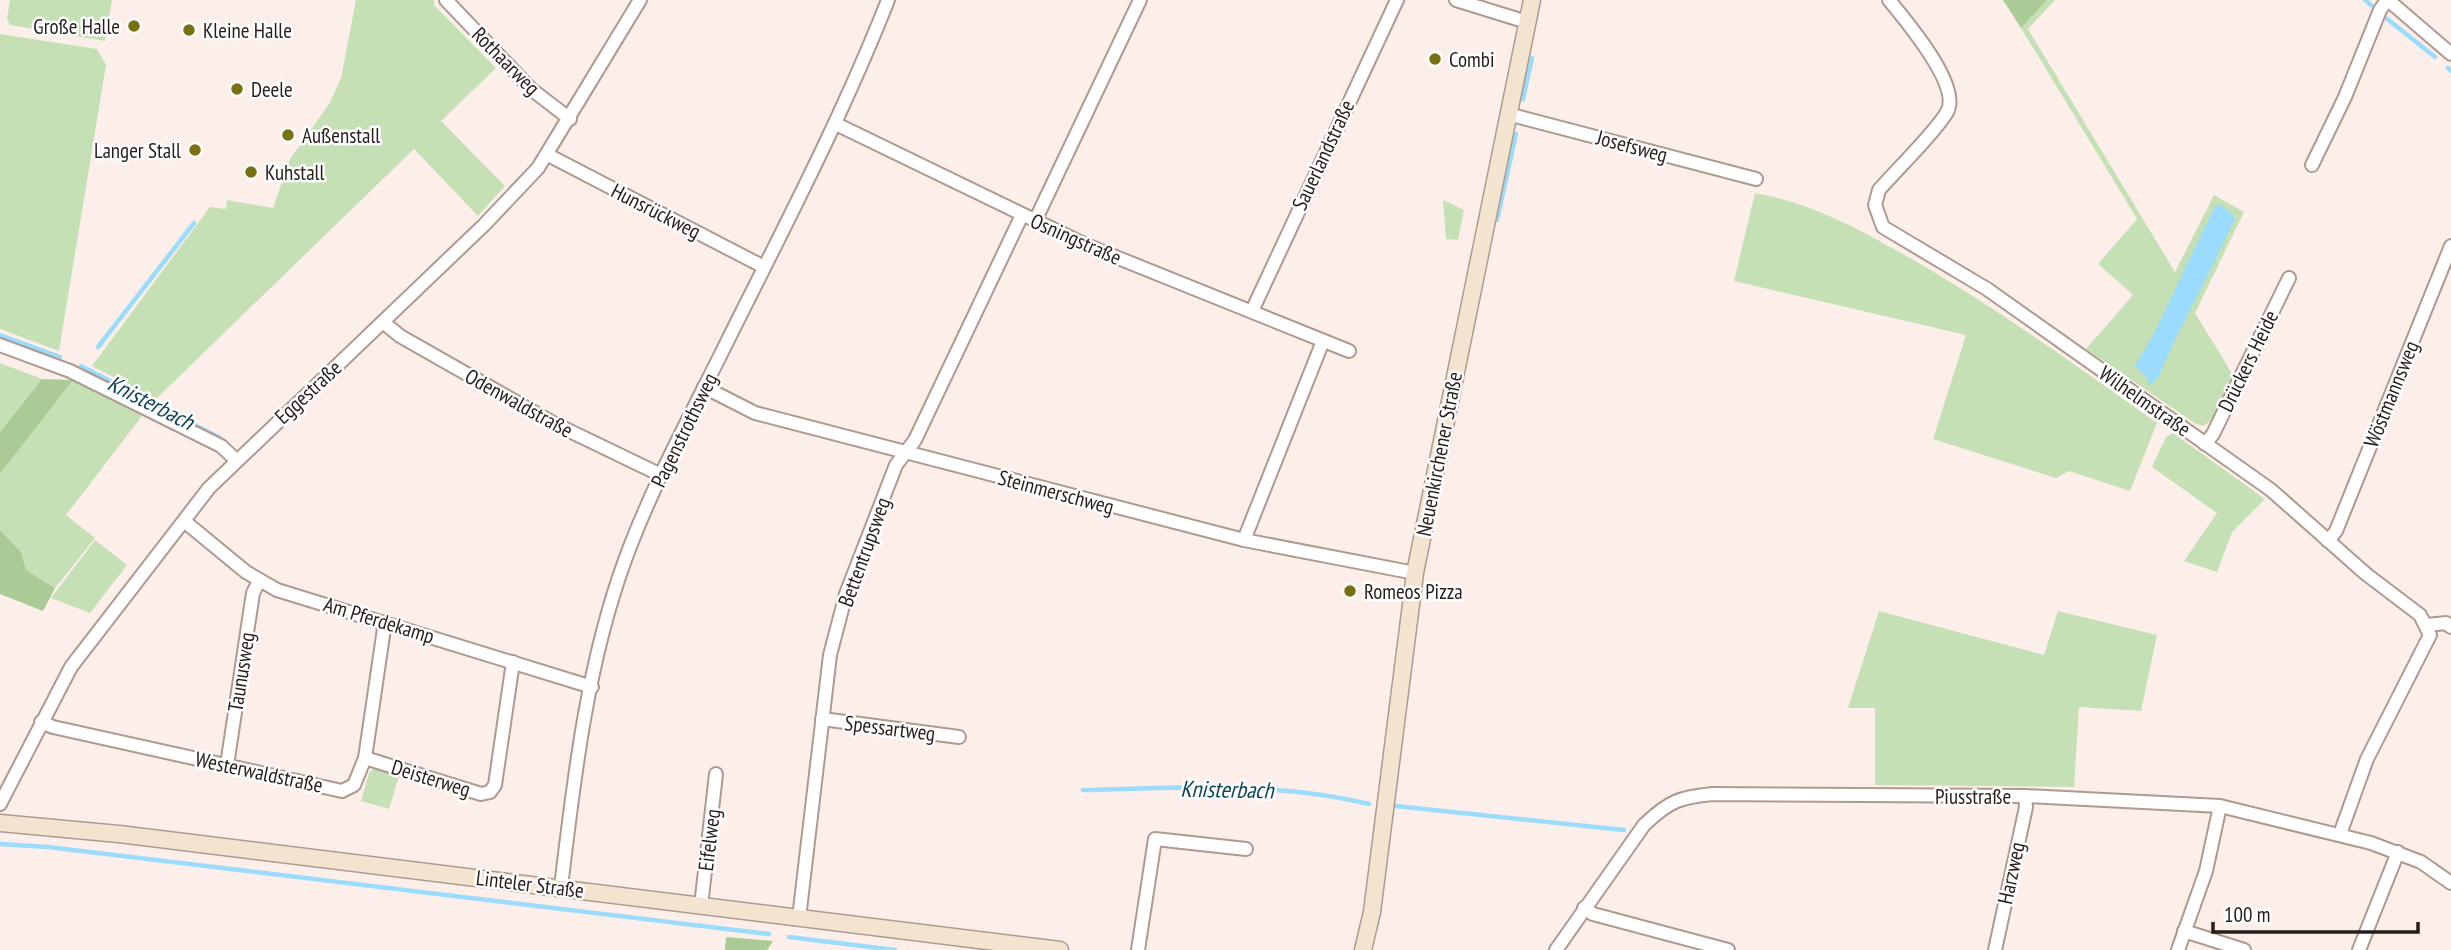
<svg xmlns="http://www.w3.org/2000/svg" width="2451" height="950" viewBox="0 0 2451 950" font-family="'PT Sans Narrow',sans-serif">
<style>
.green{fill:#c6e0b6}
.forest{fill:#aaca96}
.water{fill:#9bdbfc}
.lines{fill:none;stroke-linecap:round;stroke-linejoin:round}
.stream{stroke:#9bdbfc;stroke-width:4.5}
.street-casing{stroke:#ae9a91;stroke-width:16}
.secondary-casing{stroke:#ae9a91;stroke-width:19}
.street{stroke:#fff;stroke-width:12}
.secondary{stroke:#f2e4cf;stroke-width:16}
.poi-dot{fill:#787112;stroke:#fff;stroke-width:2.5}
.labels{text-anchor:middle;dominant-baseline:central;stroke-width:5;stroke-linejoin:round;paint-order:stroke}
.poi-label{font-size:21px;fill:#261e1b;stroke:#fff;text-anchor:start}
.street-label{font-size:21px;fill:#261e1b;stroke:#fff}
.water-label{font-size:23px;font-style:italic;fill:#0f455b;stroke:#fff}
</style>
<rect width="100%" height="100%" fill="#fcefea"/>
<g class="green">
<path d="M10,0H112L105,41L10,25L7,19Z"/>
<path d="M356,0H434V5L496,68L441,121L505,186L478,216L414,149L156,399L92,366L210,207L226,209L227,200L273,208L290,159L329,104L341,78Z"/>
<path d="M2047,0H2055L2028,29L2175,272L2214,195L2244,212L2195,313L2233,375L2212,420L2203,426L2196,424L2086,349L2133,295L2098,264L2137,219L2021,28Z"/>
<path d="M0,34L97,49L106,65L59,351L0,329Z"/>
<path d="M1755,193C1814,203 1866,233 1917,262C2001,311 2078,367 2157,423L2130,491L2069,471L2056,478L1933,439L1966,335L1734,281Z"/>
<path d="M1443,200L1464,210L1458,240L1446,239Z"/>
<path d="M0,363L42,379L0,432Z"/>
<path d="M73,380L142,416L66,515L95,538L55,588L26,570L21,552L0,530V474Z"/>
<path d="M2173,433L2265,499L2232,532L2217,572L2184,561L2217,513L2152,467L2166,437Z"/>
<path d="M95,540L127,565L90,613L51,598Z"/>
<path d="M1879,611L2044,655L2058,611L2157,635L2141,711L2079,707L2074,787L1875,785V708H1848Z"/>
<path d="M374,769L399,776L389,809L361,801L369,773Z"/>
</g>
<g class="forest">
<path d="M2003,0H2047L2021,28Z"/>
<path d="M42,379L73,380L0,474V432Z"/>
<path d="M0,530L21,552L26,570L55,588L43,611L0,594Z"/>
<path d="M726,937L773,941L767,950H725Z"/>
</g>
<path class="water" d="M2221,205L2235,218C2211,272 2181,323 2158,378L2149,386L2148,379L2135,366L2153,335L2215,206Z"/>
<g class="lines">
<g class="stream">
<path d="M2365,0L2371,5"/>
<path d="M2386,18L2435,57"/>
<path d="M2448,68L2451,71"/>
<path d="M1523,99L1532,58"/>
<path d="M1497,220L1516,134"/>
<path d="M0,335L60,357"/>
<path d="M98,347L194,223"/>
<path d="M81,366L220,438"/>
<path d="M1083,790C1179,788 1275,781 1369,804"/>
<path d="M1396,806L1624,830"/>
<path d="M0,844L48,847L769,934"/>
<path d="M789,937L895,950"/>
</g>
<g class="street-casing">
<g id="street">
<path d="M446,0L531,89L570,119"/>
<path d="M1456,0L1527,22"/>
<path d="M1889,0C1906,21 1962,86 1947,112C1935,133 1897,169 1879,190L1875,205L1883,227L1987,289L2271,490L2366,574L2420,615L2430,635L2367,759L2340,834"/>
<path d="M2388,0L2451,54"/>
<path d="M1508,114L1756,179"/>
<path d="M836,124L1086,245L1349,351"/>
<path d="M548,155L764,267"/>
<path d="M2312,165L2345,97L2380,10L2387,0"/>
<path d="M1035,221L1140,0"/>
<path d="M1252,311L1397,0"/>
<path d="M383,322L400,336L553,423L661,475"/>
<path d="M0,345L70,371L221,446L236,460"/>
<path d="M704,387L755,413L1244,540L1415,573"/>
<path d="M2205,444L2213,434L2289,278"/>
<path d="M184,521L246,572L277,590L592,687"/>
<path d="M1244,540L1323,341"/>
<path d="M2328,541L2336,531L2451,246"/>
<path d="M2427,625L2446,623L2451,627"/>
<path d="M822,719L959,737"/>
<path d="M41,722L53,727L342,791L354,785L365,758L385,622"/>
<path d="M365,758L481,794L490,792L495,785L513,662"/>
<path d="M227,765L253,593L259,581"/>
<path d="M0,804L71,667L209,488L484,225L538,168L640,0"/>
<path d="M561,887C574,778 587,664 625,560C651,489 687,422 721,354C779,237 840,122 888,0"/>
<path d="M701,906L716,774"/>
<path d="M1584,908L1593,914L1728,950"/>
<path d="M799,918L830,655L846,594L896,465L915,440L1022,215"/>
<path d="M2184,931L2244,950"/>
<path d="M1138,950L1155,839L1246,849"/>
<path d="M1556,950L1644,825C1669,801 1680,797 1713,794L2025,796L2220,806L2371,843L2421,862L2451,883"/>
<path d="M1995,950L2026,807L2025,796"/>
<path d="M2178,950L2206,871L2220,806"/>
<path d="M2359,950L2398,852"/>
</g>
</g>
<g class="secondary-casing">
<g id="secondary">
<path d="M0,823L119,834L1060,950"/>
<path d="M1363,950L1372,912L1415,573L1532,0"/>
</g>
</g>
<use href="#street" class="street"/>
<use href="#secondary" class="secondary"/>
</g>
<g class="poi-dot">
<circle cx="134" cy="26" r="7"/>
<circle cx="189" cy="30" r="7"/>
<circle cx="1435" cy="59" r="7"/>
<circle cx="237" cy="89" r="7"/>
<circle cx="288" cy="135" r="7"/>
<circle cx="195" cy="150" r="7"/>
<circle cx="251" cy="172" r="7"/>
<circle cx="1350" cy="591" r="7"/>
</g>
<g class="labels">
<g class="poi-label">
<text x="120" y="26" text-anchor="end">Große Halle</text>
<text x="203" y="30">Kleine Halle</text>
<text x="1449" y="59">Combi</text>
<text x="251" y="89">Deele</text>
<text x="302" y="135">Außenstall</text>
<text x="181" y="150" text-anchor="end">Langer Stall</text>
<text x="265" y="172">Kuhstall</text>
<text x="1364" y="591">Romeos Pizza</text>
</g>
<g class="street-label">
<text transform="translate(506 61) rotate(45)">Rothaarweg</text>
<text transform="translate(1632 146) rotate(15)">Josefsweg</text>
<text transform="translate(1323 155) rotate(-65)">Sauerlandstraße</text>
<text transform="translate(656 211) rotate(27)">Hunsrückweg</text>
<text transform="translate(1076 239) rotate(24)">Osningstraße</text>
<text transform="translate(2248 361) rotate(-64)">Drückers Heide</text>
<text transform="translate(308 392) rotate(-43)">Eggestraße</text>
<text transform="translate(2391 394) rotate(-68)">Wöstmannsweg</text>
<text transform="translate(2145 401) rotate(35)">Wilhelmstraße</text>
<text transform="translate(519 403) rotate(29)">Odenwaldstraße</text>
<text transform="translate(684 430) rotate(-64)">Pagenstrothsweg</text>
<text transform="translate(1439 454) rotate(-79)">Neuenkirchener Straße</text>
<text transform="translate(1056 492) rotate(15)">Steinmerschweg</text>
<text transform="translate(864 552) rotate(-70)">Bettentrupsweg</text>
<text transform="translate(379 620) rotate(17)">Am Pferdekamp</text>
<text transform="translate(241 672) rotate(-81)">Taunusweg</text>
<text transform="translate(890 728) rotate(7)">Spessartweg</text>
<text transform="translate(259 772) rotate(12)">Westerwaldstraße</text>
<text transform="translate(431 778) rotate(17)">Deisterweg</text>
<text x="1973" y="796">Piusstraße</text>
<text transform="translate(709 840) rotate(-83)">Eifelweg</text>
<text transform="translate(2011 873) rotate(-78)">Harzweg</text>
<text transform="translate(530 884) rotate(7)">Linteler Straße</text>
</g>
<g class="water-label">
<text transform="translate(151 402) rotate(27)">Knisterbach</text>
<text transform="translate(1227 789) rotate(1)">Knisterbach</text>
</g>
</g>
<path d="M2213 922v10h205v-10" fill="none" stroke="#261e1b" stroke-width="3.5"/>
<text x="2224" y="922" font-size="21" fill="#261e1b" stroke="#ffffff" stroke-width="5" paint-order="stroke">100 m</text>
</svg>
